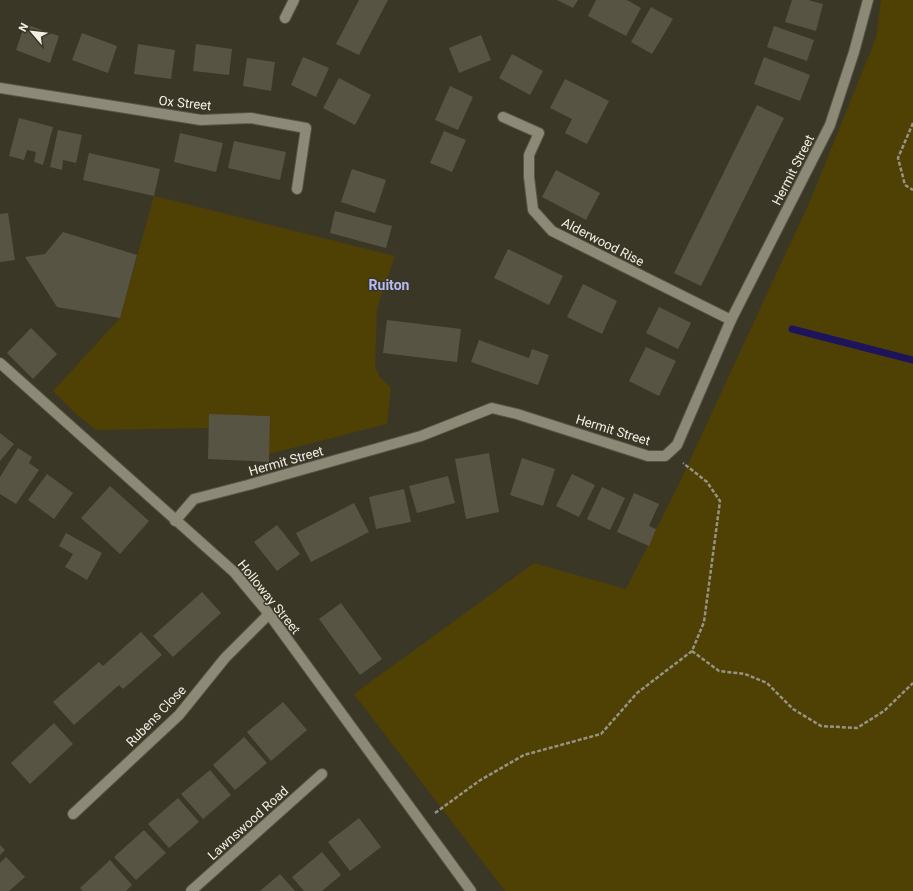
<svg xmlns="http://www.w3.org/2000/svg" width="913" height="891" viewBox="0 0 913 891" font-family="Roboto,sans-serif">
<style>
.green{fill:#4e4103}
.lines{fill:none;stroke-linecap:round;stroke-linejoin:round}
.stream{stroke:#1d145c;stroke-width:7}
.building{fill:#585444}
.minor-casing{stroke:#585447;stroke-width:12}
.path{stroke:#969386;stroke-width:2.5;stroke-dasharray:4 2;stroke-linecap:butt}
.minor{stroke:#8d8977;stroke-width:10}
.labels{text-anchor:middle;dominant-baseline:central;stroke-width:3;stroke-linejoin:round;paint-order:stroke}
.street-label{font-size:13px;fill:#f1efe5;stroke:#3b3727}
.neighbourhood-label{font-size:14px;font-weight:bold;fill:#b4baf3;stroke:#3b3727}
</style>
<rect width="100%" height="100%" fill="#3b3727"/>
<g class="green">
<path d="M881,0H913V891H505L354,694L534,563L626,589L679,484L810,201L876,38Z"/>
<path d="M154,196L395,256L377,308L375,367L380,377L391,388L387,424L269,454L270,416L209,414V428L96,430L76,414L53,391L120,318Z"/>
</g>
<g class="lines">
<path class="stream" d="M792,329L913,360"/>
</g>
<g class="building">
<path d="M359,0H388L359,55L336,44Z"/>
<path d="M557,0H578L573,8Z"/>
<path d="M596,0H627L641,8L626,36L588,16Z"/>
<path d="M792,0H808L823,4L816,31L785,22Z"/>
<path d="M651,7L673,19L652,54L631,42Z"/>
<path d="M25,24L59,36L50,63L16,50Z"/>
<path d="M774,26L814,40L807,61L767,47Z"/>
<path d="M82,33L117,46L108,73L72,60Z"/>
<path d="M481,35L491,60L459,73L449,48Z"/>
<path d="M138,44L175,50L171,79L134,74Z"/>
<path d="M196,44L232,49L229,75L193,71Z"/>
<path d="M512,54L543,71L530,95L499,78Z"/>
<path d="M303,57L329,68L316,97L291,85Z"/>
<path d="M764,57L810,75L800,101L754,84Z"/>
<path d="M247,58L275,62L271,91L243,86Z"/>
<path d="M339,78L371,95L355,125L323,108Z"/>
<path d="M565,79L609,101L587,144L565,133L572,119L550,108Z"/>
<path d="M450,86L473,97L458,130L435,120Z"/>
<path d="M757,105L784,118L701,286L674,273Z"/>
<path d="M19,118L53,127L43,165L34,162L36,152L27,150L24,160L9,156Z"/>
<path d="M58,130L82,135L76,163L63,160L62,170L50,167Z"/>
<path d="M444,131L466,140L452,172L430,163Z"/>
<path d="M180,133L223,143L216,172L174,162Z"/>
<path d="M234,141L286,152L280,180L228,168Z"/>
<path d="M89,153L160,169L154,196L83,180Z"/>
<path d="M352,169L386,180L375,213L341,202Z"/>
<path d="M556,170L600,193L586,220L542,197Z"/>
<path d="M335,211L392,226L386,248L330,233Z"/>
<path d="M8,213L15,260L0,262V214Z"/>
<path d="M63,232L137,255L120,318L57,307L25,257L45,254Z"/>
<path d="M508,249L563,276L549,305L494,278Z"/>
<path d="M583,284L617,301L602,334L567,317Z"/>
<path d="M659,307L691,323L678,349L646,333Z"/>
<path d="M387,320L461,329L457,362L383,353Z"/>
<path d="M31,328L57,354L33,379L7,353Z"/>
<path d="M479,340L529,358L532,349L549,355L538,385L471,362Z"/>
<path d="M646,347L676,361L659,396L629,381Z"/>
<path d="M209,414L270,416L269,462L208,459Z"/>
<path d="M0,433L14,444L0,461Z"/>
<path d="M18,448L32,457L29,463L39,470L16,504L0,494V477Z"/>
<path d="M489,453L499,512L466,519L455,459Z"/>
<path d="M522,458L555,469L543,506L510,495Z"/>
<path d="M47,474L73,493L54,519L28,500Z"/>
<path d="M572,474L595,485L579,517L556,506Z"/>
<path d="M448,476L455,503L417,513L409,486Z"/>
<path d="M110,486L149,521L120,554L81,518Z"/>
<path d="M602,487L625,498L610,530L587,519Z"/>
<path d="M404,489L411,522L376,529L369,497Z"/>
<path d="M634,493L659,504L649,526L656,529L649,546L617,532Z"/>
<path d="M354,503L369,532L311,562L296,533Z"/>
<path d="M277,525L300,554L277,571L254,542Z"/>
<path d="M66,533L102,553L87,580L65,567L73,554L59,546Z"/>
<path d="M202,592L221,613L173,657L153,636Z"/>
<path d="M341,603L382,659L360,675L319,619Z"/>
<path d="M141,632L162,655L123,689L119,685L74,725L53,702L99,662L103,666Z"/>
<path d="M283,702L307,730L271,761L247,732Z"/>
<path d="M54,723L73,744L30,784L11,763Z"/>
<path d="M244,737L267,763L235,790L213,765Z"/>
<path d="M210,770L231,795L203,819L181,794Z"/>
<path d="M178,798L199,822L169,848L148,824Z"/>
<path d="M359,818L381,847L350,871L328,842Z"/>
<path d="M144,830L166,853L136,880L114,857Z"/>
<path d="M0,845L5,850L0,855Z"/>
<path d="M322,852L341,875L322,891H304L292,877Z"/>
<path d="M6,857L25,877L9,891H0V863Z"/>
<path d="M110,860L132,885L126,891H83L80,888Z"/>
<path d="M280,874L295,891H260Z"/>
</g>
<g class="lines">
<g class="minor-casing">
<g id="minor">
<path d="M285,18L294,0"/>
<path d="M0,88L201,120L251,118L306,128L297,189"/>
<path d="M503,117L539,133L529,155V177L533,210L552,231L731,320"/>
<path d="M0,363L234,572L269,614L471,891"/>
<path d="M175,521L194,499L248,485L421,436L492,408L517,414L648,456H665L677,445L731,320L830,125L854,52L868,0"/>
<path d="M73,814L179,715L225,658L269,614"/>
<path d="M191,891L322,774"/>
</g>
</g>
<g class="path">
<path d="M913,123L898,158L905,185L913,190"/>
<path d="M692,651L719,671L745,674L767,683L793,709L821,726L857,728L884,711L913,683"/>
<path d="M435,813L479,781L524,755L601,734L637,693L692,651L704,622L720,501L707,482L683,463"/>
</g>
<use href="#minor" class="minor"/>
</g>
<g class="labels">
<g class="street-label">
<text transform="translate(185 103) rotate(6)">Ox Street</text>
<text transform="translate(793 170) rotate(-63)">Hermit Street</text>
<text transform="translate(603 242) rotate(27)">Alderwood Rise</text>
<text transform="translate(613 430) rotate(17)">Hermit Street</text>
<text transform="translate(286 461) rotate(-16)">Hermit Street</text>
<text transform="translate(269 597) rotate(51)">Holloway Street</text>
<text transform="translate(156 716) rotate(-46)">Rubens Close</text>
<text transform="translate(248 823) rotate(-42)">Lawnswood Road</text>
</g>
<g class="neighbourhood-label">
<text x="389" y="285">Ruiton</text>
</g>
</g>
<g transform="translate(32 32) rotate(298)" stroke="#3b3727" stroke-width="3" paint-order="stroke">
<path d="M0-3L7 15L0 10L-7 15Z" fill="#f1efe5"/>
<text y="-6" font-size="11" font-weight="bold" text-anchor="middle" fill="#f1efe5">N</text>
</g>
</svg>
